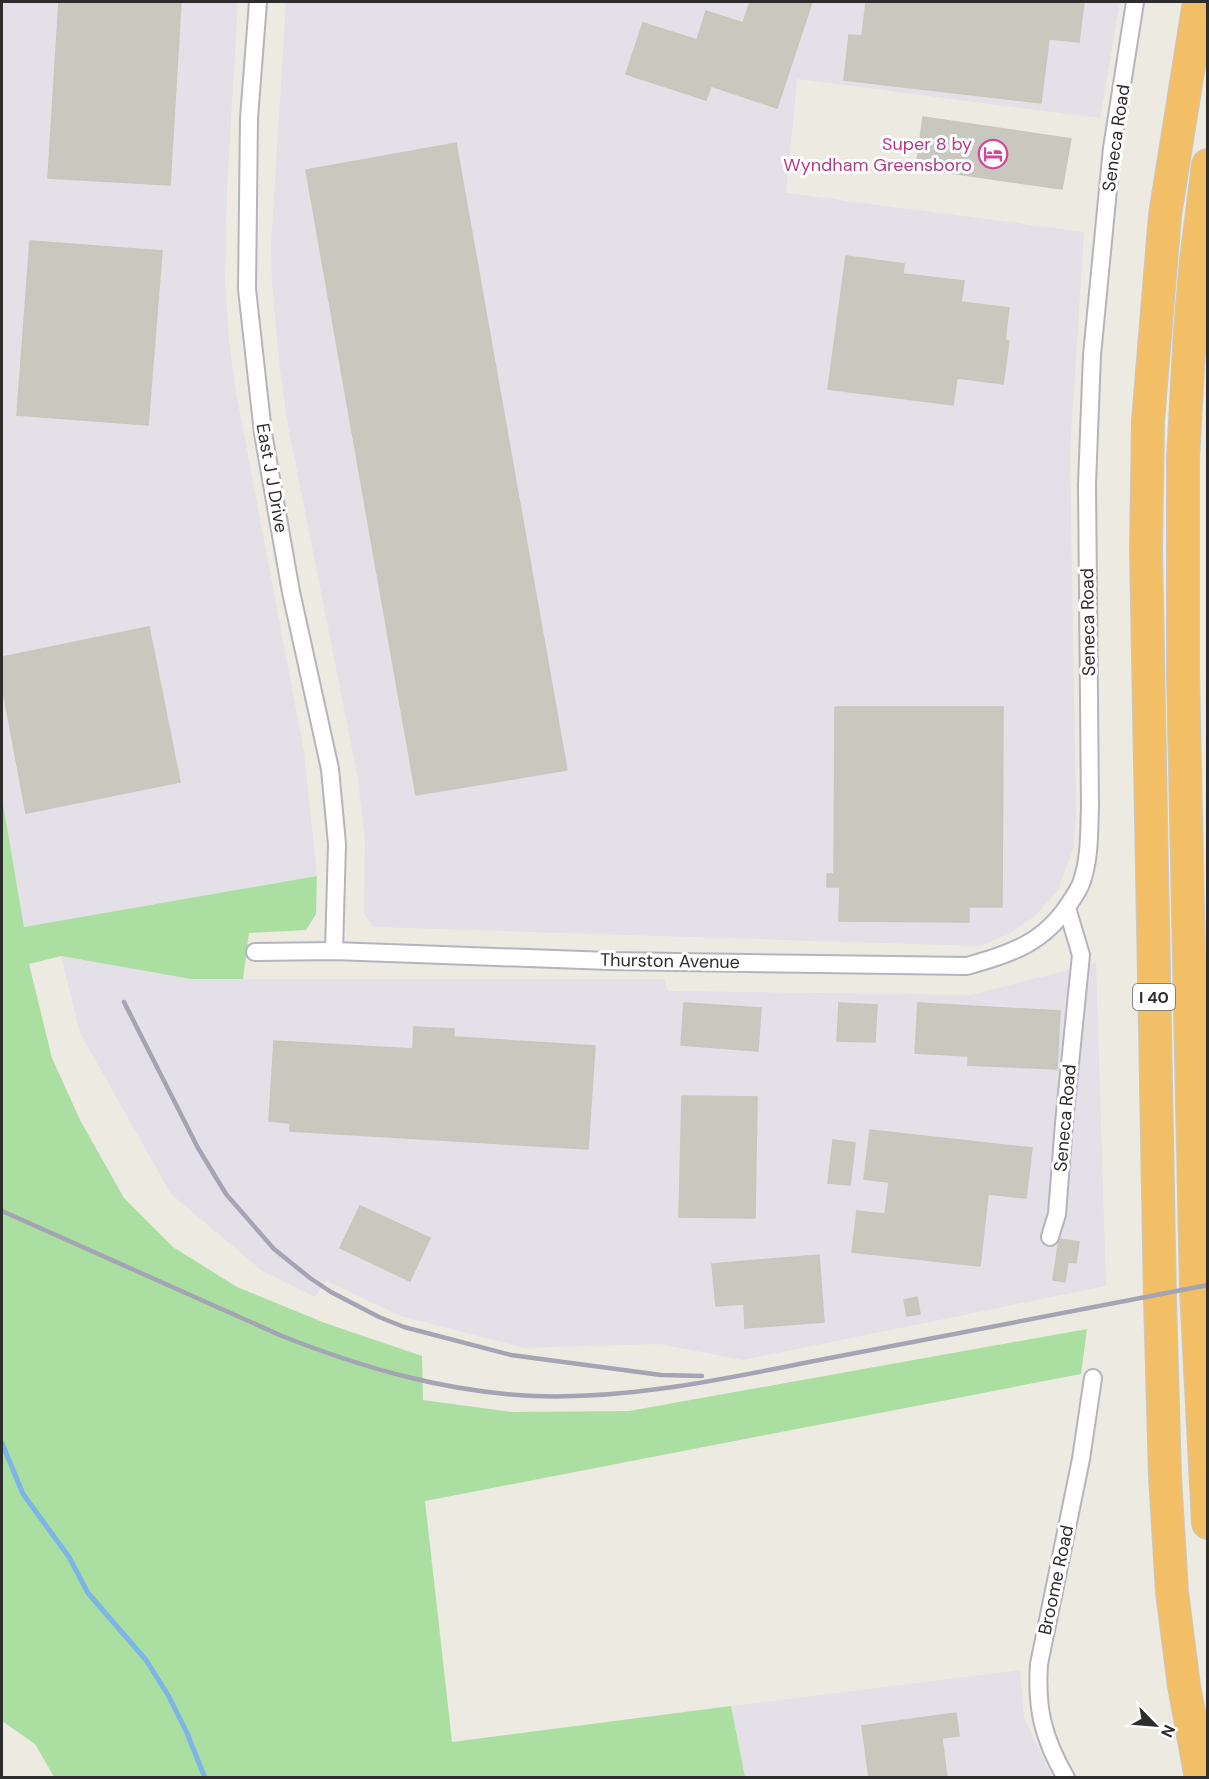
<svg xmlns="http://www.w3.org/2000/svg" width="1209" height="1779" viewBox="0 0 1209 1779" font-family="'DM Sans',sans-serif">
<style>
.industrial{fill:#e3e0e7}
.green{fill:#abdfa2}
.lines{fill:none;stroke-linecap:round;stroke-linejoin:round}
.stream{stroke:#7db5e6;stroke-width:5}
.building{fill:#c9c8bf;stroke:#c9c6ba;stroke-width:1.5}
.street-casing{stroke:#b4b4bf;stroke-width:20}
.highway-casing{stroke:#c8c8c8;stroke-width:34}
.street{stroke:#fff;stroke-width:16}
.highway{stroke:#f2bf67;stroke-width:32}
.rail{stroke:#a4a4b5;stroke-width:4.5}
.labels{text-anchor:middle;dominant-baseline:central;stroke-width:6;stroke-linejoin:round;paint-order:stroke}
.shield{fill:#fff;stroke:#6c6c6c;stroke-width:1.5}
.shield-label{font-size:16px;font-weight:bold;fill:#2d2d2d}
.street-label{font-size:18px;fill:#2d2d2d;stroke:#fff}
.hotel-label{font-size:18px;fill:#b23c85;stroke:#fff;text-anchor:end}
</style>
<rect width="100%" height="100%" fill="#edeae1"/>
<g class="industrial">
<path d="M2,2H238L227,187L225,281L229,342L236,392L304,752L317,876L24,927L2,798Z"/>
<path d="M286,2H1120L1100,118L797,79L786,193L1084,232L1070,453L1076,813L1074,846L1058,890L1034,917L1007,935L979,946L374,927L364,914L365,838L357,774L288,425L280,370L272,282L271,246Z"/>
<path d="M61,956L191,979H664L668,991L970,995L1096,963L1106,1286L742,1360L660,1344L524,1348L401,1316L326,1281L315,1297L261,1270L171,1194L80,1033Z"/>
<path d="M1020,1670L1024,1717L1052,1777H745L731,1706Z"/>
</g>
<path class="green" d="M2,798L24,927L317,876L316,914L306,930L249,933L243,979H191L61,956L29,964L52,1058L80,1120L124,1198L173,1247L237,1287L325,1323L422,1356L423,1400L512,1412L629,1411L1087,1329L1081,1374L425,1501L452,1742L731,1706L745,1777H54L35,1744L2,1721Z"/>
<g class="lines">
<path class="stream" d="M2,1443L23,1494L69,1557L88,1593L146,1660L168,1695L187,1733L205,1778"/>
</g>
<g class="building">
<path d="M59,2H181L170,185L48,178Z"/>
<path d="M750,2H812L777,108L711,86L706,100L626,74L643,23L697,40L706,11L743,23Z"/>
<path d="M866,2H1084L1079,42L1049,39L1041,103L844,80L849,35L862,36Z"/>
<path d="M923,117L1071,139L1062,189L916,168Z"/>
<path d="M456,143L567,770L416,795L306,170Z"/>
<path d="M30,241L162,251L148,425L17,415Z"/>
<path d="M846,256L904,264L903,274L964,281L961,302L1009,308L1005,340L1009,341L1003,384L957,378L953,405L828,389Z"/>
<path d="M149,627L180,782L26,813L2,685V657Z"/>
<path d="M835,707H1003L1002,907H969V922L839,921L840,887H827V874H834Z"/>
<path d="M684,1003L761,1008L758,1051L681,1045Z"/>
<path d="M839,1003L877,1005L875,1042L837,1041Z"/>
<path d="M918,1003L1060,1011L1057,1069L968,1065V1056L915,1053Z"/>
<path d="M414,1027L454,1029V1037L595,1046L588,1149L290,1131V1123L269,1121L274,1041L413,1049Z"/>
<path d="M682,1096L757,1097L755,1218L679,1217Z"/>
<path d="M870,1130L1032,1148L1026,1198L988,1194L980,1266L852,1252L857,1211L885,1214L889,1182L864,1179Z"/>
<path d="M833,1140L855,1143L850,1185L828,1183Z"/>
<path d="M360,1206L430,1238L410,1281L340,1248Z"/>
<path d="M1059,1239L1079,1242L1076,1263L1068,1262L1065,1282L1053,1280Z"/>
<path d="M819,1255L824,1322L745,1328L744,1304L716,1306L712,1264Z"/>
<path d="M917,1297L920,1314L907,1316L904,1300Z"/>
<path d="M956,1713L959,1736L942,1738L947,1778H869L862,1726Z"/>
</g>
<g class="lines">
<g class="street-casing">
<g id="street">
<path d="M258,2L249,118L247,289L263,433L291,592L330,769L337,844L334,951"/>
<path d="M255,952L334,951L609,961L967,966C1012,953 1045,943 1071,901C1075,895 1080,888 1082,881C1090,857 1089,831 1090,807L1087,484L1092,355L1112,148L1135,2"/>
<path d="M1050,1237L1057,1214L1064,1123L1081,955L1067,908"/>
<path d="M1066,1778C1043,1738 1036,1709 1039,1664L1081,1459L1093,1378"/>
</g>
</g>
<g class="highway-casing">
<g id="highway">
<path d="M1199,2L1165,215L1148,421L1146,549L1160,1299L1165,1477L1172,1592L1184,1686L1201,1778"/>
<path d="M1208,165L1196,260L1190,330L1183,459V674L1196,1290L1208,1523"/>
</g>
</g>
<use href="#street" class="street"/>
<use href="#highway" class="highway"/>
<g class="rail">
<path d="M124,1002L198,1148L226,1194L274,1249L310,1278L331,1292L379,1317L404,1327L511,1355L661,1375L702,1376"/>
<path d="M2,1211L282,1336C363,1368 446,1392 534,1396C636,1400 736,1376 835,1357C959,1333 1083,1309 1208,1285"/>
</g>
</g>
<defs>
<g id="hotel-ring" transform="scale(1.5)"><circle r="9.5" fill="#fff" stroke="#d1479c" stroke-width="1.5"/><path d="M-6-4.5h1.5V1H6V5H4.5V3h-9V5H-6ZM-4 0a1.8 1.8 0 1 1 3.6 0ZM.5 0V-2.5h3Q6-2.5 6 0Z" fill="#d1479c"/></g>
</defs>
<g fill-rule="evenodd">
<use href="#hotel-ring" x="993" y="154"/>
</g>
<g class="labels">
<rect class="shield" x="1133" y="984" width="42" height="26" rx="4.5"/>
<g class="shield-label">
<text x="1154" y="997">I 40</text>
</g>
<g class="street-label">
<text transform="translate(1116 138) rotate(-82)">Seneca Road</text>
<text transform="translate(272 478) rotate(80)">East J J Drive</text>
<text transform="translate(1088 622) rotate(-91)">Seneca Road</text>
<text transform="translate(670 961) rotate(1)">Thurston Avenue</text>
<text transform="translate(1065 1118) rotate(-85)">Seneca Road</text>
<text transform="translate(1056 1580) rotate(-78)">Broome Road</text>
</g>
<g class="hotel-label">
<text x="972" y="144">Super 8 by<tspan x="972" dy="21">Wyndham Greensboro</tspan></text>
</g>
</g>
<rect width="1209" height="1779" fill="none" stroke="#2d2d2d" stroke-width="6"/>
<g transform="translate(1155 1725) rotate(115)" stroke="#ffffff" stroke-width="4.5" paint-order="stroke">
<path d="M0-4.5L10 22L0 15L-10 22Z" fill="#2d2d2d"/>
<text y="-9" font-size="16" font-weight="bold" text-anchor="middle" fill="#2d2d2d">N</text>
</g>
</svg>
